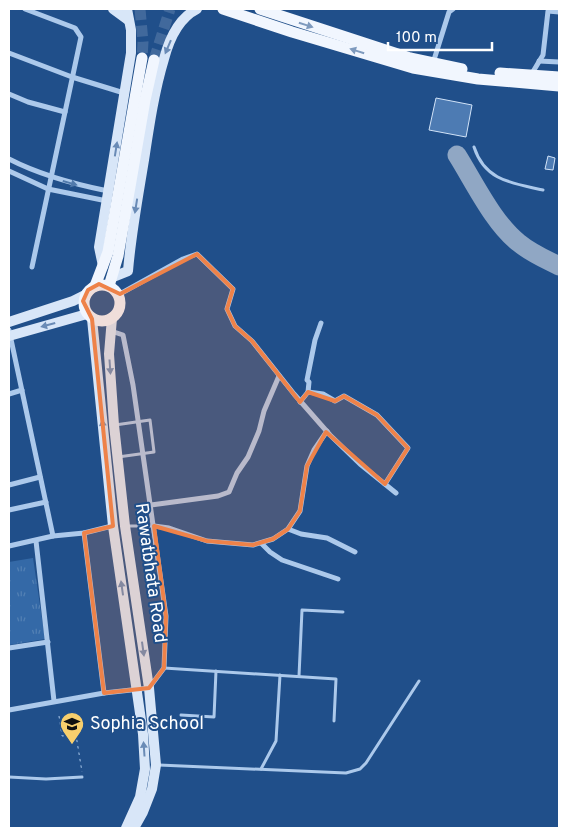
<svg xmlns="http://www.w3.org/2000/svg" width="568" height="837" viewBox="0 0 568 837" font-family="Overpass,sans-serif">
<style>
.grass{fill:url(#grass-tufts)}
.lines{fill:none;stroke-linecap:round;stroke-linejoin:round}
.taxiway{stroke:#90a7c4;stroke-width:19}
.building{fill:#4d7bb3;stroke:#d1e3f8}
.primary-tunnel{stroke:#41699c;stroke-width:11;stroke-dasharray:11 5.5;stroke-linecap:butt}
.path{stroke:#acc9eb;stroke-width:1;stroke-dasharray:2.5 4;stroke-linecap:butt}
.lane{stroke:#acc9eb;stroke-width:3}
.street{stroke:#acc9eb;stroke-width:5}
.secondary{stroke:#d8e6f8;stroke-width:10}
.primary{stroke:#f1f6fe;stroke-width:11}
.oneway{fill:#7e9abe}
.oneway2{fill:#6a8bb6}
.oneway3{fill:#517aac}
.marked{fill:#ee8249;fill-opacity:0.2;stroke:#ee8249;stroke-width:4;stroke-linejoin:round}
.labels{text-anchor:middle;dominant-baseline:central;stroke-width:4;stroke-linejoin:round;paint-order:stroke}
.street-label{font-size:18px;fill:#fff;stroke:#204f8a}
.poi-label{font-size:18px;fill:#fff;stroke:#204f8a;text-anchor:start}
</style>
<defs>
<pattern id="grass-tufts" width="24" height="20" patternUnits="userSpaceOnUse" patternTransform="scale(1.25)"><rect width="24" height="20" fill="#3469a7"/><path d="M3 7l-1-3M5 7V3M7 7l1-3M15 17l-1-3M17 17v-4M19 17l1-3" fill="none" stroke="#5280b4"/></pattern>
</defs>
<rect width="100%" height="100%" fill="#204f8a"/>
<path class="grass" d="M33,558L45,639L9,645V562Z"/>
<g class="lines">
<path class="taxiway" d="M457,155C474,182 494,224 519,243C531,253 545,259 559,266"/>
</g>
<g class="building">
<path d="M436,98L472,105L466,137L429,130Z"/>
<path d="M548,156L555,158L553,170L545,169Z"/>
</g>
<g class="lines">
<g class="primary-tunnel">
<path d="M140,9L143,42L142,58"/>
<path d="M154,60L170,9"/>
</g>
<path class="path" d="M59,716L62,736L76,735L82,772"/>
<g class="lane">
<path d="M474,147C485,181 512,183 543,190"/>
<path d="M115,425L150,420L154,452L118,457"/>
<path d="M127,526H153"/>
<path d="M164,668L336,679L334,721"/>
<path d="M299,676L302,610L343,612"/>
<path d="M181,715L214,717L216,671"/>
<path d="M159,765L346,773L360,769L366,763L419,681"/>
<path d="M261,769L276,741L280,675"/>
<path d="M9,777L46,779L82,777"/>
</g>
<g class="street">
<path d="M25,9L75,28L81,37L32,267"/>
<path d="M9,53L72,77L124,93"/>
<path d="M539,61L559,62"/>
<path d="M433,63L449,12L453,9"/>
<path d="M531,75L543,55L548,11L559,12"/>
<path d="M9,94L28,102L65,112"/>
<path d="M9,159C40,175 73,184 108,191"/>
<path d="M9,171L48,189L107,201"/>
<path d="M118,295L183,259L197,254L233,289L227,309L235,326L252,341L294,394L330,435L360,464L396,493"/>
<path d="M9,330L53,536"/>
<path d="M308,392L323,394L335,401L344,396L377,415L408,448L385,484"/>
<path d="M9,394L22,390"/>
<path d="M300,402L308,392L309,382L307,380L315,340L321,323"/>
<path d="M9,485L40,477"/>
<path d="M151,505L218,496L229,492L237,473L248,457L259,431L264,411L279,376"/>
<path d="M9,510L46,502"/>
<path d="M154,526L169,528L207,541L253,545L273,539L288,529L300,511L307,466L314,450L327,431"/>
<path d="M288,529L301,534L327,538L355,552"/>
<path d="M84,533L104,693"/>
<path d="M36,541L54,701"/>
<path d="M261,543L270,552L282,560L338,579"/>
<path d="M9,546L53,536L84,533L112,526"/>
<path d="M9,648L48,642"/>
<path d="M9,710L104,693L149,688L164,668L166,616L133,385L123,335L111,331"/>
</g>
<g class="secondary">
<path d="M113,9L128,20"/>
<path d="M103,266L99,247L131,53V30L127,9"/>
<path d="M113,277L128,271C131,234 138,197 144,160C149,127 154,92 164,59C169,40 179,18 197,9"/>
<path d="M112,318L109,354L114,425L125,526L149,688L156,765L152,789L143,812L134,828"/>
<path d="M92,319L113,526L143,734L145,769L140,797L126,828"/>
<path d="M9,322L73,301L85,295"/>
<path d="M9,336L87,314"/>
</g>
<g class="primary">
<path d="M223,9L292,32L413,68L478,79L559,86"/>
<path d="M260,9L410,58L462,69"/>
<path d="M500,73L559,77"/>
<circle cx="102" cy="303" r="18"/>
<path d="M95,286L108,252L142,58"/>
<path d="M109,286L118,256L145,100L154,60"/>
</g>
</g>
<defs><path id="oneway-solid" d="M-6-.8H1V-3.2L6.5 0L1 3.2V.8H-6Z" transform="scale(1.25)"/></defs>
<g class="oneway">
<use href="#oneway-solid" transform="translate(306 25) rotate(18)"/>
<use href="#oneway-solid" transform="translate(357 51) rotate(-163)"/>
</g>
<g class="oneway2">
<use href="#oneway-solid" transform="translate(168 47) rotate(113)"/>
<use href="#oneway-solid" transform="translate(116 149) rotate(-81)"/>
<use href="#oneway-solid" transform="translate(136 206) rotate(99)"/>
<use href="#oneway-solid" transform="translate(48 325) rotate(165)"/>
<use href="#oneway-solid" transform="translate(110 367) rotate(86)"/>
<use href="#oneway-solid" transform="translate(103 427) rotate(-96)"/>
<use href="#oneway-solid" transform="translate(122 588) rotate(-98)"/>
<use href="#oneway-solid" transform="translate(143 649) rotate(82)"/>
<use href="#oneway-solid" transform="translate(144 749) rotate(-94)"/>
</g>
<use class="oneway3" href="#oneway-solid" transform="translate(70 183) rotate(16)"/>
<path class="marked" d="M197,254L233,289L227,309L235,326L252,341L300,402L308,392L335,401L344,396L377,415L408,448L385,484L326,432L307,466L300,511L288,529L273,539L253,545L207,541L154,526L166,616L164,668L149,688L104,693L84,533L113,526L92,319L83,301L88,290L99,284L120,294Z"/>
<defs>
<g id="school-pin" transform="scale(1.25)"><path d="M0 17L-7.5 6A9.5 9.5 0 1 1 7.5 6Z" fill="#f8cf6d" stroke="#204f8a"/><path d="M0-5L7-2L0 1L-7-2ZM-4 1L0 2.5L4 1V4Q0 6-4 4Z" fill="#111"/></g>
</defs>
<g fill-rule="evenodd">
<use href="#school-pin" x="72" y="724"/>
</g>
<g class="labels">
<g class="street-label">
<text transform="translate(150 573) rotate(82)">Rawatbhata Road</text>
</g>
<g class="poi-label">
<text x="90" y="724">Sophia School</text>
</g>
</g>
<rect width="568" height="837" fill="none" stroke="#ffffff" stroke-width="20"/>
<path d="M388 42v8h104v-8" fill="none" stroke="#ffffff" stroke-width="2.5"/>
<text x="396" y="42" font-size="15" fill="#ffffff" stroke="#204f8a" stroke-width="4" paint-order="stroke">100 m</text>
</svg>
